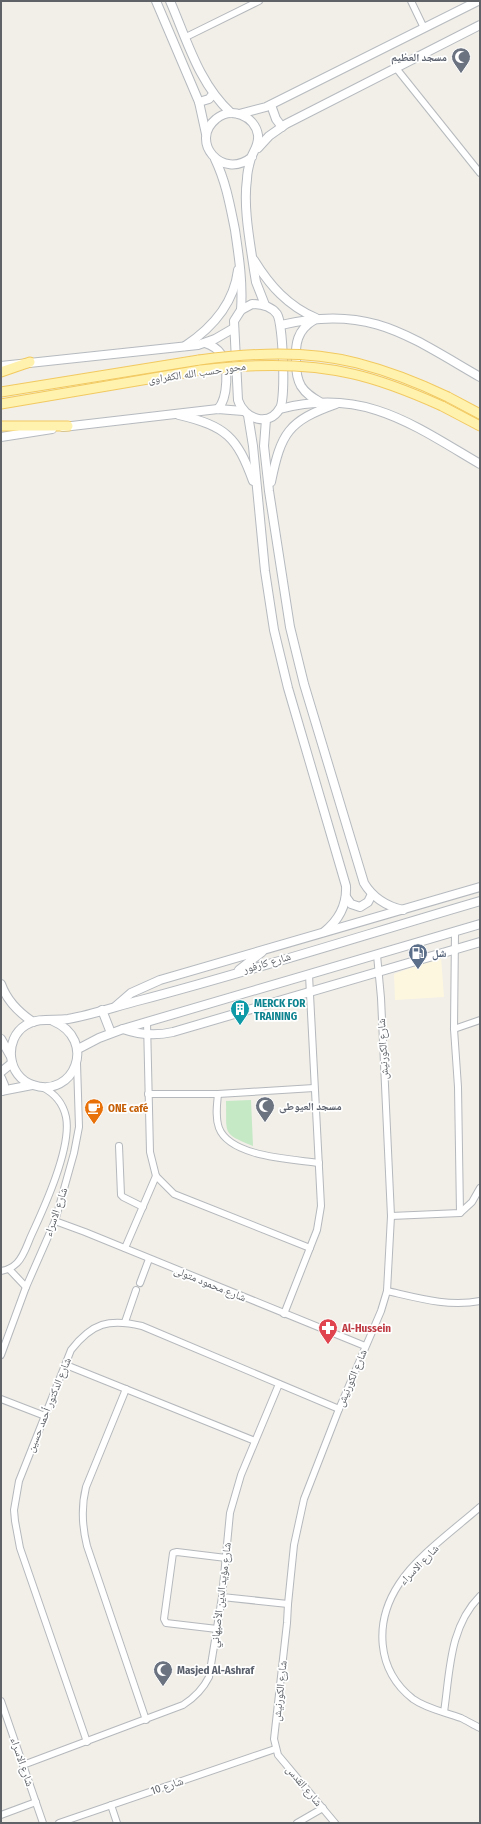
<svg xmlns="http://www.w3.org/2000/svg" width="481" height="1824" viewBox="0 0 481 1824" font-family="'Fira Sans Condensed','Noto Naskh Arabic',sans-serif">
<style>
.commercial{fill:#fef7e0}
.green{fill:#c5e8c5}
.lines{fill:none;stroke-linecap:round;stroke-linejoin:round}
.street-casing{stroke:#b5b8bc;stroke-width:8}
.secondary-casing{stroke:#b6babf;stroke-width:10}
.primary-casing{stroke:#f2c960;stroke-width:11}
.street{stroke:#fff;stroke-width:6}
.secondary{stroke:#fff;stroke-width:8}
.primary{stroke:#fff2af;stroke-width:9}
.primary-bridge-casing{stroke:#f2c960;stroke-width:11;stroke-linecap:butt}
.primary-bridge{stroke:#fff2af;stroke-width:9}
.labels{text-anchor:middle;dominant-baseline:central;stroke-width:3.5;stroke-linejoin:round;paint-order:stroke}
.worship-label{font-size:11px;font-weight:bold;fill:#5b616d;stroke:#fff;text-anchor:start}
.street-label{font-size:11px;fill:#5f6368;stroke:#fff}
.service-label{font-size:11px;font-weight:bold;fill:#4e5e75;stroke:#fff;text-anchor:start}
.culture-label{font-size:11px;font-weight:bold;fill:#0d838f;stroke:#fff;text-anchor:start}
.food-label{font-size:11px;font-weight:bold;fill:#c56008;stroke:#fff;text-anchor:start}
.health-label{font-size:11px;font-weight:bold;fill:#be3a42;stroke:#fff;text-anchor:start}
</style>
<rect width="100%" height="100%" fill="#f1efe8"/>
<path class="commercial" d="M441,957L444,997L395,1000L394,974Z"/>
<path class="green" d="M251,1100L253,1146C221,1133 227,1134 226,1101Z"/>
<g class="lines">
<g class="street-casing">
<g id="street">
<path d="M411,1L424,28"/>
<path d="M186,37L259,1"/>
<path d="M396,68L480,173"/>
<path d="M455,932L454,1029L458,1087L460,1213"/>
<path d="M147,1022L150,1152L156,1176L174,1194L310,1248"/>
<path d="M454,1029L480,1020"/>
<path d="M148,1094H218L314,1088"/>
<path d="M218,1094C217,1105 215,1117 219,1128C230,1157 292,1159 319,1163"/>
<path d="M119,1146L121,1195L123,1197L143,1207"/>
<path d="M391,1216L460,1213L472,1202L480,1188"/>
<path d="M55,1221L85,1232L365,1346"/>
<path d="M125,1248L156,1176"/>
<path d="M9,1269L26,1287"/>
<path d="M1,1271C7,1270 13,1267 17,1263C24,1256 27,1245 31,1236C44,1208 72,1147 66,1117C63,1103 54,1093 42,1087"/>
<path d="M140,1283L149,1259"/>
<path d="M387,1291C418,1298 448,1307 480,1301"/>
<path d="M284,1314L317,1230L321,1206L309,975"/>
<path d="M125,1322L136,1290"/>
<path d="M1,1355L26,1287L55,1221L74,1153L79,1127L77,1063"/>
<path d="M66,1365L255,1441"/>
<path d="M126,1389L86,1487C81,1507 82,1526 87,1546L146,1720"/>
<path d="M1,1399L45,1416"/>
<path d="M480,1507C455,1529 417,1556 399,1584C374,1622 376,1670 413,1699C427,1709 445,1712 461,1718C467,1721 474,1725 480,1728"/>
<path d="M222,1597L288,1604"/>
<path d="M217,1629L166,1623L164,1619L173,1553L177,1552L226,1558"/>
<path d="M1,1701L43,1823"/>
<path d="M444,1712C450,1672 449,1627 480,1596"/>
<path d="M87,1742L20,1548L15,1521L14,1510L19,1481L71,1350C92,1323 109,1318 142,1326L339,1409"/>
<path d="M23,1765L183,1705C194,1698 203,1689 209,1677L222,1597L230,1513L241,1475L279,1384"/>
<path d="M111,1805L117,1823"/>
<path d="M1,1815L36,1802"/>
<path d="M59,1823L275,1749"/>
<path d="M297,1823L323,1808"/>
<path d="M335,1823L278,1755L274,1739L287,1623L288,1604L294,1545L304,1499L339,1409L381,1311L387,1291L391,1216L381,998L377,955"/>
</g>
</g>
<g class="secondary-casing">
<g id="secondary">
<path d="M156,1L199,102L206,134"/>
<path d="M170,1C187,40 199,84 231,113"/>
<path d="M199,102L209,99L213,94"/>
<path d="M271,105L276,119L282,127"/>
<path d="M239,114L266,107L478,1"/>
<path d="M258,148L269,136L286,124L480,25"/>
<path d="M252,157C222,181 189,141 216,119C231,106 255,116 258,135C259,145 254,150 251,158C249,165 247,172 247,179C243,207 250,242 254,270L256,282L265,305"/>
<path d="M215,159C226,182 230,205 235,230C239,257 243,283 241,310"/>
<path d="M254,260C270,286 288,306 316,318"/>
<path d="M252,304C262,304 271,306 277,314C283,323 286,399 280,408C269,428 244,419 238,400L234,321L241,310Z"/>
<path d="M314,320C297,330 295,344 296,362C296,371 297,379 301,386C306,394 313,398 320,402"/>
<path d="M281,325C369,304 407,335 480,377"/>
<path d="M205,343C211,345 217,348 221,354C229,366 228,398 218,409"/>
<path d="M185,346C212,328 234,303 238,270"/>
<path d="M1,366L198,345L215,339L234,328"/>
<path d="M280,409C363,387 412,424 480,464"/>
<path d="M179,415C226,426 237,437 253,481"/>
<path d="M248,415L253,446L265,571L274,630L288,688L346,886C347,905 339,920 324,932"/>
<path d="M266,419L264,446L269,491L290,627L304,684L364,883C373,898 386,906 403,910"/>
<path d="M63,427L218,409L243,411"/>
<path d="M1,437L52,429"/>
<path d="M271,482C281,433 288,421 336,404"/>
<path d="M346,897L351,904L360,907L368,902L372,894"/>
<path d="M239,970L262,952"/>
<path d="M1,984C7,1001 18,1012 33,1022"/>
<path d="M116,1006L131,993L160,980L480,887"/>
<path d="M102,1010L111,1033"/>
<path d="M53,1021C98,1040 74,1099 33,1085C7,1077 3,1039 26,1025C39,1017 54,1021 68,1019C92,1015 117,1006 141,1000C255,970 367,934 480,901"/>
<path d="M123,1029C140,1035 156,1036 173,1032L480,942"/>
<path d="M1,1039L10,1055"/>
<path d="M78,1049L99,1038L123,1029L480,924"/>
<path d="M1,1072L12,1063"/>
<path d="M1,1078L4,1085L2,1091"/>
<path d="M1,1091L32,1085"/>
</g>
</g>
<g class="primary-casing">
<g id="primary">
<path d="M1,372L30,362"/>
<path d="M1,392L199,360"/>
<path d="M448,397L480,414"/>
<path d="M1,404L201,370"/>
<path d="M442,406L480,426"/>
<path d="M1,426H68"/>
</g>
</g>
<use href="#street" class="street"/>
<use href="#secondary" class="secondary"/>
<use href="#primary" class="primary"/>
<g class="primary-bridge-casing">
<g id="primary-bridge">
<path d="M199,360C251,353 306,350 357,363C388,371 419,383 448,397"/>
<path d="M201,370C251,364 304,362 353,374C384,381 413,393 442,406"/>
</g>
</g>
<use href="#primary-bridge" class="primary-bridge"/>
</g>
<defs>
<g id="mosque-pin" transform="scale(1)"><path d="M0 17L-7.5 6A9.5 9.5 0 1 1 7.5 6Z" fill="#6b7280" stroke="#fff"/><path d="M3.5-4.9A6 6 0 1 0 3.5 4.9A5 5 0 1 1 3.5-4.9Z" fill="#fff"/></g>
<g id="fuel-pin" transform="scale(1)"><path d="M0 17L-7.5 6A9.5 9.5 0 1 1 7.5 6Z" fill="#5c6f8a" stroke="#fff"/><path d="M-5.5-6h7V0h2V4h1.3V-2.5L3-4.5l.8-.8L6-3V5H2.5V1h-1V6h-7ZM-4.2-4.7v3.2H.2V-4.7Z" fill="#fff"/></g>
<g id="building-pin" transform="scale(1)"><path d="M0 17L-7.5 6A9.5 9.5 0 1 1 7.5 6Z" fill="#0f9aa8" stroke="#fff"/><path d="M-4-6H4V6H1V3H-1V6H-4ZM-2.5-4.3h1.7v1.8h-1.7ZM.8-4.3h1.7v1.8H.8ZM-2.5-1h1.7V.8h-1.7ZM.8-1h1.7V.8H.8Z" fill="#fff"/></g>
<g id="cafe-pin" transform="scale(1)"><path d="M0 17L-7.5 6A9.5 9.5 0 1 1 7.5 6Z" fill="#e8710a" stroke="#fff"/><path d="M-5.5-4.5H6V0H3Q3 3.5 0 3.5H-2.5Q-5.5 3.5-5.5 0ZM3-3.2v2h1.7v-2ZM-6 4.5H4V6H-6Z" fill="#fff"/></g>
<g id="pharmacy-pin" transform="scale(1)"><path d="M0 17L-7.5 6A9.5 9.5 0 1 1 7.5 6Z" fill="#e0444e" stroke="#fff"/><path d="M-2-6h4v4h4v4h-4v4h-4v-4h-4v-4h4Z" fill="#fff"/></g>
</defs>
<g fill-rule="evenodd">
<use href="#mosque-pin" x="461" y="57"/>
<use href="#fuel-pin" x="418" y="953"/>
<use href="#building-pin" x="240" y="1009"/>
<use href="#mosque-pin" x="265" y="1106"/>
<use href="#cafe-pin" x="94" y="1108"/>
<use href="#pharmacy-pin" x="328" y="1328"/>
<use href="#mosque-pin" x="163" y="1670"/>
</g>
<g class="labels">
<g class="worship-label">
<text x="447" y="57" text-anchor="end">مسجد العظيم</text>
<text x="279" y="1106">مسجد العيوطى</text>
<text x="177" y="1670">Masjed Al-Ashraf</text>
</g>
<g class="street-label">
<text transform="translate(197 373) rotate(-8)">محور حسب الله الكفراوى</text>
<text transform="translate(267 963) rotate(-16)">شارع كارفور</text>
<text transform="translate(383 1049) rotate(-93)">شارع الكورنيش</text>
<text transform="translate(56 1212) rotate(-71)">شارع الاسراء</text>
<text transform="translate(210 1284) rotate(22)">شارع محمود متولى</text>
<text transform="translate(352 1378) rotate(-67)">شارع الكورنيش</text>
<text transform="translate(49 1405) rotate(-68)">شارع الدكتور أحمد حسين</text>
<text transform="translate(419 1565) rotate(-46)">شارع الاسراء</text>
<text transform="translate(221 1595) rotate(-83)">شارع مؤيد الدين الأصبهاني</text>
<text transform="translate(280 1691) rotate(-84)">شارع الكورنيش</text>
<text transform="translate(22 1762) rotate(71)">شارع الاسراء</text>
<text transform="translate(167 1786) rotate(-19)">شارع 10</text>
<text transform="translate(304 1786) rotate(50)">شارع القدس</text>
</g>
<g class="service-label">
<text x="432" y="953">شل</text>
</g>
<g class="culture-label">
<text x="254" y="1003">MERCK FOR<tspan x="254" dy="13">TRAINING</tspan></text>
</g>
<g class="food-label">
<text x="108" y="1108">ONE café</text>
</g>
<g class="health-label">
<text x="342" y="1328">Al-Hussein</text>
</g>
</g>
<rect width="481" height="1824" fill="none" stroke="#5f6368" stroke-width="4"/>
</svg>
